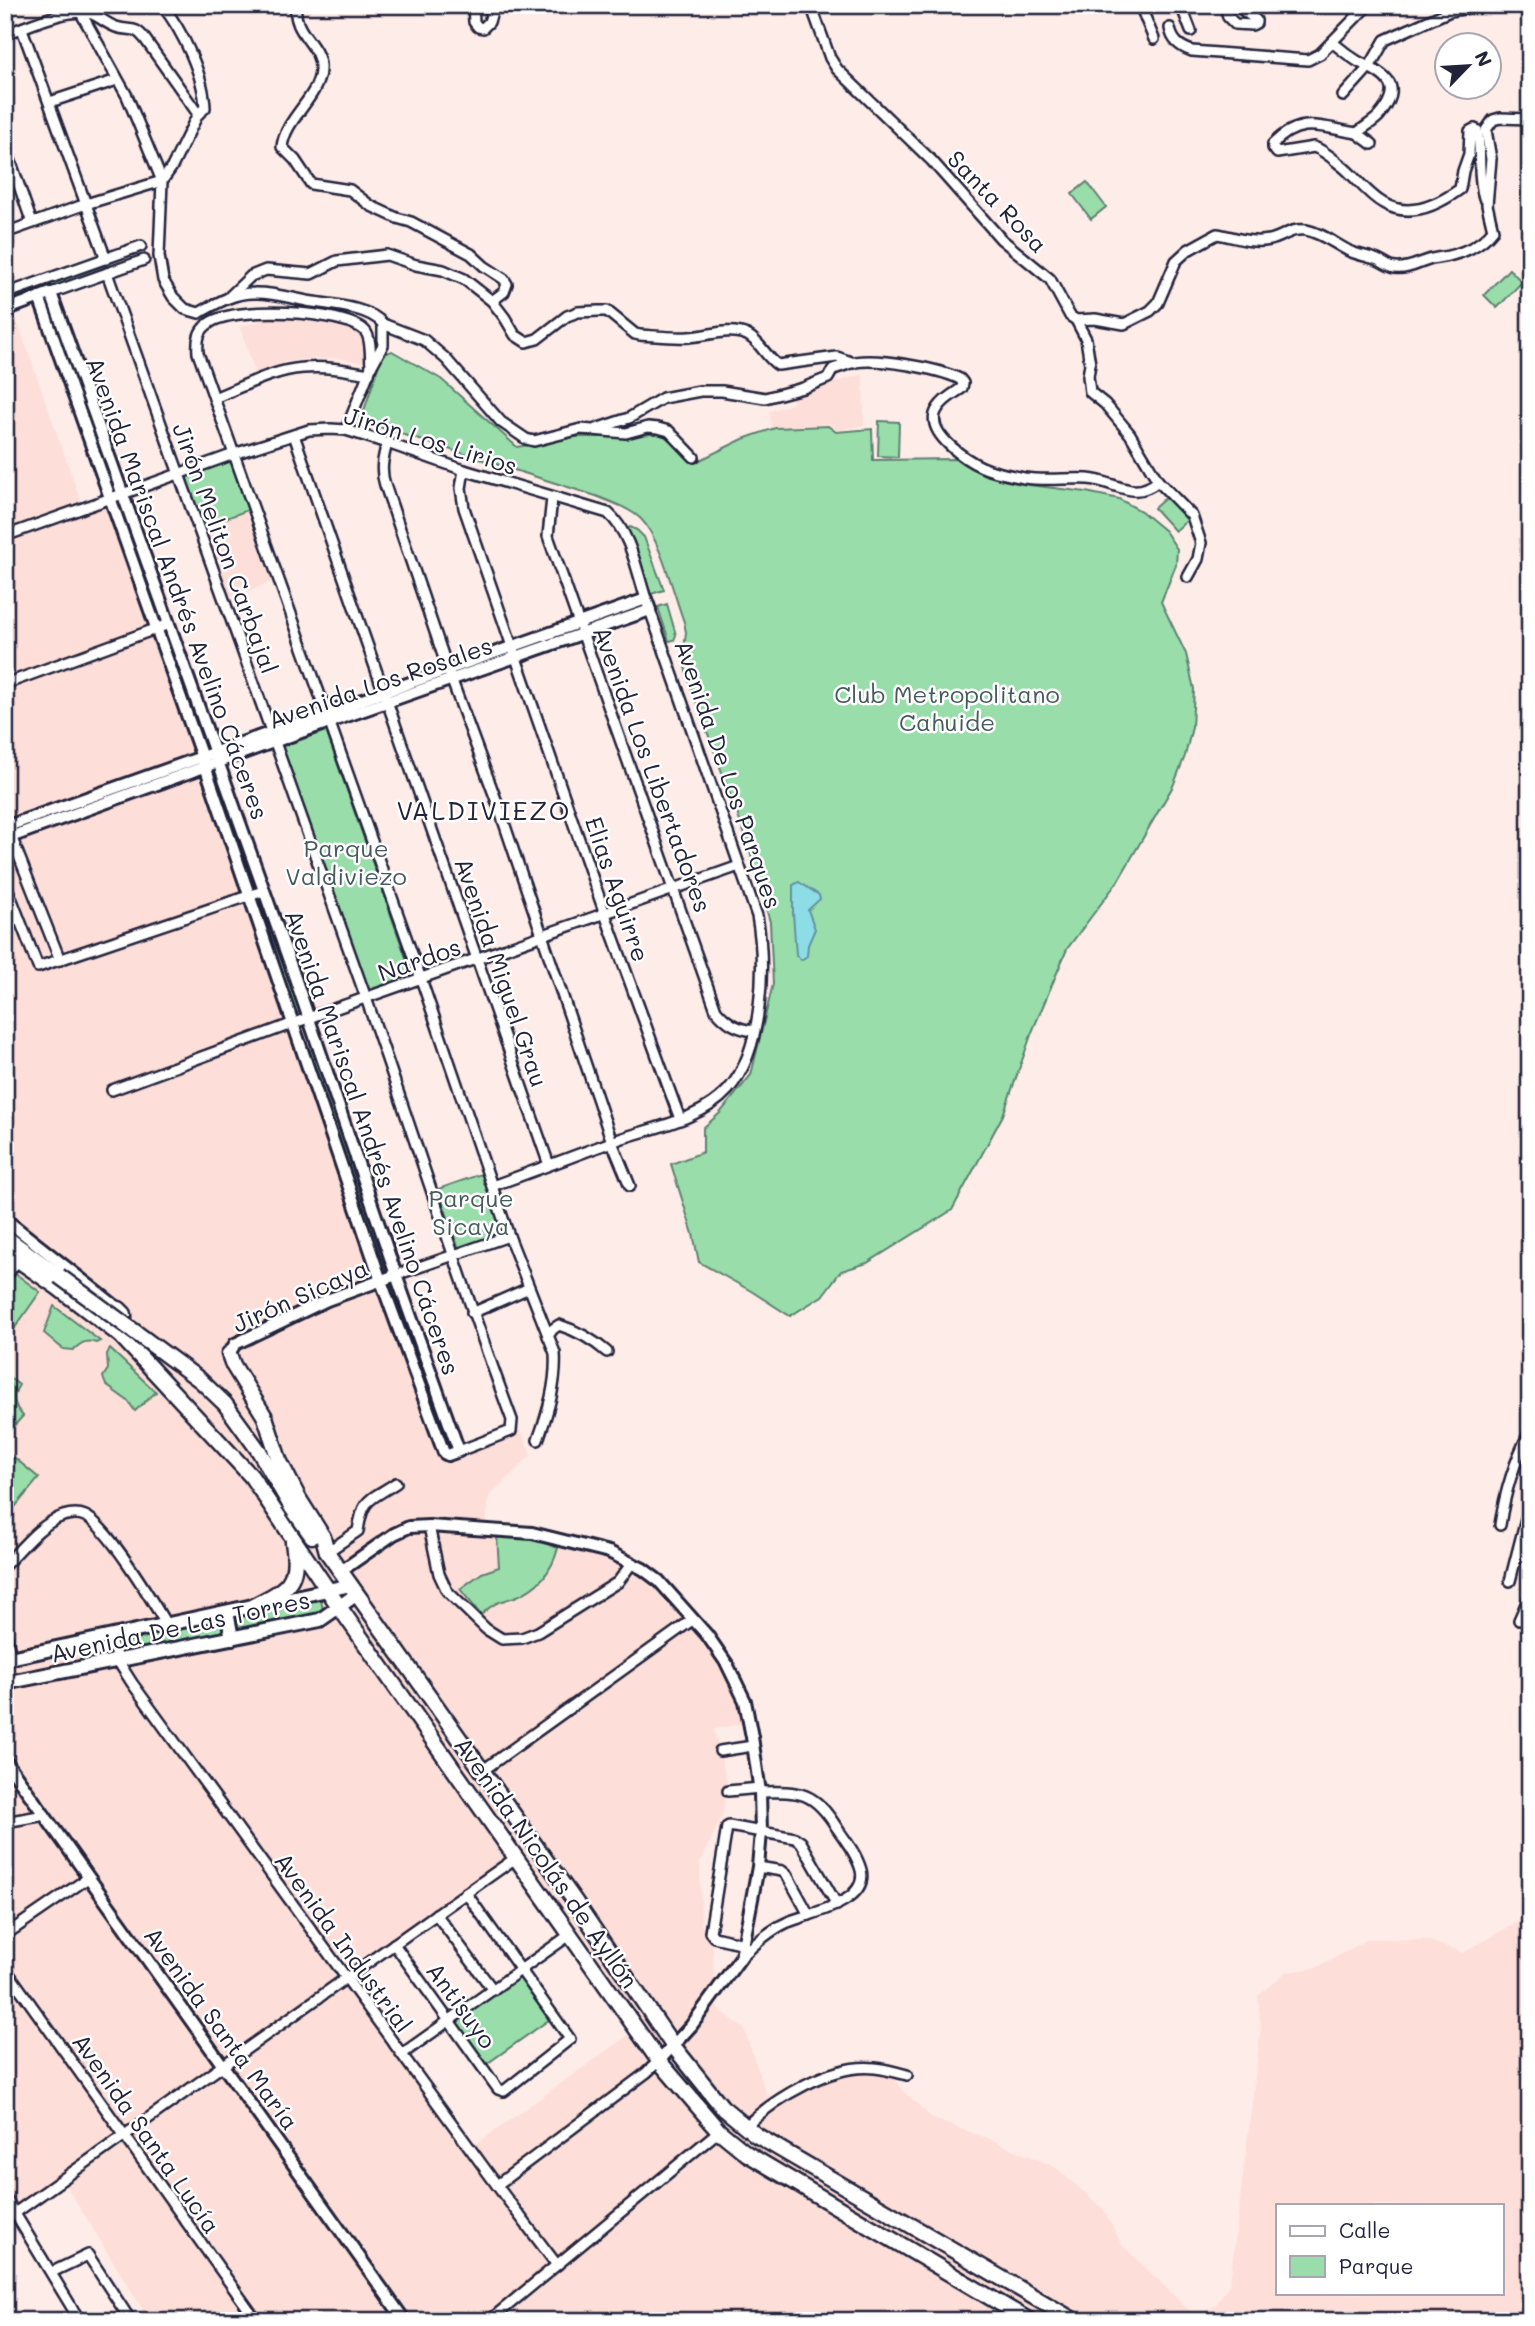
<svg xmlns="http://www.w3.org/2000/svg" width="1535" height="2326" viewBox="0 0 1535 2326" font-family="Mali,sans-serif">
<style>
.built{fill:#fdded8;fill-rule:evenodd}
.green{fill:#99deaa;stroke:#5e8072;stroke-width:2}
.water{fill:#8cdde6;stroke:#6292a2;stroke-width:2}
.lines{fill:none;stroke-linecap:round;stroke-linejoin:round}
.minor-casing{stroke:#22223b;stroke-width:14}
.tertiary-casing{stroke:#22223b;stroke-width:16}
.secondary-casing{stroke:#22223b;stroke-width:18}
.primary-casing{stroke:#22223b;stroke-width:19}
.minor{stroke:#fff;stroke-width:9}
.tertiary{stroke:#fff;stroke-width:10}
.secondary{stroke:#fff;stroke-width:12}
.primary{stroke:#fff;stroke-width:14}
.primary-bridge-casing{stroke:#22223b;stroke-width:19;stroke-linecap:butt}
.primary-bridge{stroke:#fff;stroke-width:14}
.labels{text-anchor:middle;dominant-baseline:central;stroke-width:5;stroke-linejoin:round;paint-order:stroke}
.street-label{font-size:24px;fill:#22223b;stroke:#fff}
.park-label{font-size:24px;fill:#465a5c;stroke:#fff}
.neighbourhood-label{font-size:26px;letter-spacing:2px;fill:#22223b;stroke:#fff}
</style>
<rect width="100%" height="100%" fill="#feece8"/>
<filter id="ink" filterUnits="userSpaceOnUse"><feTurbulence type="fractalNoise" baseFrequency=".0143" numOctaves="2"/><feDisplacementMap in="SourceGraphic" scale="14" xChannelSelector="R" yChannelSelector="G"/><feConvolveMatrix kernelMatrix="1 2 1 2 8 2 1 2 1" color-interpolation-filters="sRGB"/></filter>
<g filter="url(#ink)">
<g class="built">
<path d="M14,312L81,502L5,530V316Z"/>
<path d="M288,316L330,323L356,331L364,336L367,348L362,362L336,358L305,359L286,362L255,373L240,327L273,317Z"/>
<path d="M863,374L864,425L836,431L829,424L771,427L770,411L793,404L792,395Z"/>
<path d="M105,498L444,1459L521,1430L531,1455L489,1496L485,1532L532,1536L615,1557L650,1578L669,1599L683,1620L705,1636L742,1702L745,1723L714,1729L727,1783L723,1813L700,1863L701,1924L713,1949L714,2005L744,2029L767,2096L833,2078L873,2071L891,2075L902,2090L933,2119L989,2139L1055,2167L1103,2209L1122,2245L1196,2317L1216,2305L1230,2283L1261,2029L1258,1996L1286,1972L1316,1968L1369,1939L1427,1940L1463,1953L1530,1915V2321H150L65,2184L17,2208L5,2189V534ZM508,1857L633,2032L468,2150L341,1977ZM1278,2205H1502V2293H1278Z"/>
<path d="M246,512L272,582L228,598L202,528Z"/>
</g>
<g class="green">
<path d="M1087,182L1106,207L1091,219L1072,194Z"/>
<path d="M104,266L105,271L14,302L13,296Z"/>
<path d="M1509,269L1522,282L1497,308L1484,295Z"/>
<path d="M53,302L115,484L110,487L44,305Z"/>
<path d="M392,351L441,379L517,447L576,437H627L659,433L667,438L696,462L743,439L775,428L828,426L836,432L872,429L873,460L959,459L999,479L1021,484L1086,492L1119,499L1141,511L1165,531L1177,549L1176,565L1161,602L1186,654L1194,689L1192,727L1185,756L1173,786L1118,881L1067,949L1032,1032L1003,1115L952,1210L867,1263L841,1271L822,1296L790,1316L751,1291L699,1262L693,1234L671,1164L703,1152V1128L720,1113L751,1075L773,984L770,922L746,838L688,679L683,659L686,632L684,622C674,595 660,538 641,519C629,508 611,502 596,496L367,423L368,419L363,414L382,355Z"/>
<path d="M879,421L899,422L898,457L878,456Z"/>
<path d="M229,461L232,462L248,510L203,527L184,477Z"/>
<path d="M1170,494L1190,518L1175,531L1154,508Z"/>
<path d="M119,503L123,506L162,619L158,622L117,507Z"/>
<path d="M630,527L637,530L644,537L664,590L651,594L627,530Z"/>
<path d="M667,604L676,635L674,640L669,641L658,607Z"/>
<path d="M170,635L210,749L204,751L164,637Z"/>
<path d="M326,731L412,975L366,991L280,747Z"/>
<path d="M211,771H218L255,883L251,887Z"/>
<path d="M263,904L302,1011L294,1013L255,907Z"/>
<path d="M315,1049L394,1270L385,1271L309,1051Z"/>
<path d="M484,1173L504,1233L459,1249L438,1189Z"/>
<path d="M16,1274L40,1292L5,1342V1289Z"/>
<path d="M54,1306L100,1341L96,1343C86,1339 81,1343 73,1350L63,1349L44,1333Z"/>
<path d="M110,1349L156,1392L135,1411L128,1401L106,1385L104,1380L103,1377L108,1369L107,1354Z"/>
<path d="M5,1374L19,1385C11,1397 14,1406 23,1416L5,1436Z"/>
<path d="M5,1450L39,1478L10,1513L5,1509Z"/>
<path d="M497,1535L533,1539L558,1548C552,1571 539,1588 515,1597C499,1602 494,1602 481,1615L460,1589L482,1573L499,1567Z"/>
<path d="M315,1599L321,1601L323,1609L315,1614L241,1628L236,1625L234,1619L239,1612L240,1618L264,1612L270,1606L307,1603Z"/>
<path d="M218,1618L224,1628L221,1634L127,1653L120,1646V1640Z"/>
<path d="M521,1972L553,2017L485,2065L453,2020Z"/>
</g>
<path class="water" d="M799,882L819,895L820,899L808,910L815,929L808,945L807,956L801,960L796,955L793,913V885Z"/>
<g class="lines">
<g class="minor-casing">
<g id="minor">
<path d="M162,5C182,30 204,75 205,108L198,114"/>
<path d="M296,5C292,35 322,44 320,70C319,98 285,118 282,147L295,160L311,184L350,190L371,206L397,218L411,222L471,254L484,266L504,279L507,284L504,292L492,301"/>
<path d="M473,5L474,22L478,27L483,28L489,22L494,5"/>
<path d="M811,5L830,58L837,69L932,161L1001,239L1050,279L1070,316L1076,320L1086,339L1090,364L1088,376L1090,392L1105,404L1130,434L1158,481L1192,516L1201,543L1198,559L1188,577"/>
<path d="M1140,5L1154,39"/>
<path d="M1181,5L1191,31"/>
<path d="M1225,5L1228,17L1235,24L1252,25L1256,23V20L1236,5"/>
<path d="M1170,28C1172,41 1180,47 1192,51L1308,60L1320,54L1368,5"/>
<path d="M22,29L106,259"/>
<path d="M5,34C27,27 69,6 92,14C100,17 107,24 116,27C131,32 134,25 145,39L198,114L172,167L162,181L159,256L163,280L173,297L185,309L199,313C217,303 233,293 254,293C272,292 290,298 307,301C329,305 369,306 383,324L424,340L446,359L501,422L526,439L534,441L581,429L626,433L648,427L658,428L669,431L694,457"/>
<path d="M1332,42C1341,49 1350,57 1359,62C1386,76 1405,85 1379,116C1372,123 1364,127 1357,133C1322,128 1301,115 1273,144V148L1277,153L1314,147C1325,151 1333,159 1342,166C1356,177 1367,194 1383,203C1409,219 1438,205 1460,189L1463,171L1469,154L1470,131L1474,129"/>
<path d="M1343,96L1370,66L1385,40L1450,11L1490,5"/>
<path d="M50,102L117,80"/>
<path d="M1474,129L1477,130C1482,153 1477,176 1484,198"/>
<path d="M1357,133L1372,144"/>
<path d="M5,145L32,223"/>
<path d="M5,233L86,204L162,181L127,96L81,13"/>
<path d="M107,273C194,515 280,756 366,998C415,1139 460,1281 512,1420L511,1431L459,1451"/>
<path d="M51,293L144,260"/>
<path d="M5,294L141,246"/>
<path d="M230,296L251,276L266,270L311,274L337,261L387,255L416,265L443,270L464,279L492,301L505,318L515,335L526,342L537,339L567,316L578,312L598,311H607L635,334L640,335C656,336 672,338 689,337C708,336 729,327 747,335C761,342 766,358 778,365L837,357L854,363"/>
<path d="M1076,320L1095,319L1124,324L1150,311L1158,303L1176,261L1188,250L1217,234C1237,237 1249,244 1270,240C1283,237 1291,228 1306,230C1322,233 1335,244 1349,251C1358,255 1367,256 1375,259C1382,261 1388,267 1395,268C1410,270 1422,260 1437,258C1459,255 1479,248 1493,230L1487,205L1491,159L1486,130L1493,120L1500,118L1530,119"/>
<path d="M371,367C370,357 372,339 365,331C345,310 231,305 208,324C198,331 197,341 198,353L421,979L509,1236L555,1353C557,1383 548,1412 538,1440"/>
<path d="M214,398C242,387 273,370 303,368C325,366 347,370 369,374"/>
<path d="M596,429L629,418L663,398L700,391H722L765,398L803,388L828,378L833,369C840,367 848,364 855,362C880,358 937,368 960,379L963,383L962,388C952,395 939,402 935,414C929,435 966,460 982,467C995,473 1010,475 1024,478C1045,481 1067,478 1088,479C1116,481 1133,502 1158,481"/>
<path d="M346,430L371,367L383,345V324"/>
<path d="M294,435L549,1165"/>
<path d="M387,443C383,458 380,470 385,485L448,670L498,805L612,1142L630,1186"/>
<path d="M464,470L461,488L464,508L605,914L680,1119"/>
<path d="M552,498L548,536L716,1010C727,1023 737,1029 754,1031"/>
<path d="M5,536L234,454L309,430L331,429L346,430L387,443L464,470L608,513C631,533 637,572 646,599"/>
<path d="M5,684L169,624"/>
<path d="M11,836L60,960"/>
<path d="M5,882L38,967L263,891"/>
<path d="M5,923L18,919"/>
<path d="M112,1090L294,1023L739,866"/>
<path d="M492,1186C534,1171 576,1155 617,1140C654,1127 701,1120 728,1090C763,1051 766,965 757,916L650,610"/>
<path d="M396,1275L509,1236"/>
<path d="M5,1277L18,1260"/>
<path d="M472,1313L529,1288"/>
<path d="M548,1336L553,1329L559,1325C578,1331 592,1339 607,1352"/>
<path d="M1500,1525C1505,1491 1514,1462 1530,1431"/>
<path d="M429,1526L439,1574L447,1591L486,1629L502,1639L522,1638L538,1632L618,1582L632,1563"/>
<path d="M327,1552L358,1531C363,1497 369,1501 396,1483"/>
<path d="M5,1565C22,1548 40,1524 63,1516C70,1514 78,1513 85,1516C106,1524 153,1602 166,1624"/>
<path d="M1510,1581L1530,1503"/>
<path d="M1519,1620L1530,1595"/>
<path d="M5,1629L11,1658"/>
<path d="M109,1637L118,1661L132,1683L504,2195L557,2265"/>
<path d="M720,1751L753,1746"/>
<path d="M482,1771L692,1620"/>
<path d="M728,1791L760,1788"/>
<path d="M5,1822L45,1815"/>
<path d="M758,1867L782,1871L787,1875L809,1915"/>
<path d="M436,1914L493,1990"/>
<path d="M5,1935L88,1878"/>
<path d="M394,1944L498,2089L504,2091L570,2039L466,1893"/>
<path d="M744,1944L714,1937L710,1932L727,1827L729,1826L795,1838L801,1842L837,1905"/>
<path d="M741,1957C755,1944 770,1930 788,1922C810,1913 869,1903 861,1870C857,1855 846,1841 837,1828C814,1791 801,1791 760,1792"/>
<path d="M5,1968L257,2321"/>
<path d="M402,2054L571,1934"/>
<path d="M745,2127C775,2098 832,2063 875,2068C885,2069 896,2072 907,2075"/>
<path d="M497,2185L646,2073L659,2061"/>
<path d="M5,2197L80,2321"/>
<path d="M5,2220L517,1857"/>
<path d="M52,2272L88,2255L131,2321"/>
<path d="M489,2321L719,2131"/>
</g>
</g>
<g class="tertiary-casing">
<g id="tertiary">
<path d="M5,310L51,293L292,969L396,1275L459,1451L448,1455L444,1453L381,1281L205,766L39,297"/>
<path d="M5,827L646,599L650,610L301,732L5,839"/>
<path d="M5,1219L119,1309"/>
<path d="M229,1354L235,1344L327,1300L396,1275"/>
<path d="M341,1571L394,1534L409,1527L429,1526L532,1533L609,1552L643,1569L659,1581L707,1635L727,1664L745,1701L752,1737L760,1792L761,1832L758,1867L741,1957L691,2026L659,2061"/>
<path d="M5,1760L405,2321"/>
</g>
</g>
<g class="secondary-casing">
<g id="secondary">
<path d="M227,1612L232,1638"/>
<path d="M5,1659L351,1585"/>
<path d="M5,1683L320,1620L357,1594"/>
</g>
</g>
<g class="primary-casing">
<g id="primary">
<path d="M5,823L11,836"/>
<path d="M5,1237L59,1276"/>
<path d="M5,1251L57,1287L121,1336L251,1476L340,1608L659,2061L719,2131L746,2153L766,2165L1030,2321"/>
<path d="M116,1330L124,1319V1314L119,1309"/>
<path d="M229,1354L233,1365L265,1417L279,1460L299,1499L323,1537L327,1552L574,1900L674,2047L722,2107L756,2135L1075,2321"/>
<path d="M259,1451L292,1508L312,1536"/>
<path d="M253,1606C287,1589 300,1583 293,1542"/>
</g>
</g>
<use href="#minor" class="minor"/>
<use href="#tertiary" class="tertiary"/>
<use href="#secondary" class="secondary"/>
<use href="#primary" class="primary"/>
<g class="primary-bridge-casing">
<path id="primary-bridge" d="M59,1276L200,1380L225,1404L259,1451"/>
</g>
<use href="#primary-bridge" class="primary-bridge"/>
</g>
</g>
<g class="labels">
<g class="street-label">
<text transform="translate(998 201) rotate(46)">Santa Rosa</text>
<text transform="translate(431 440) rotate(17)">Jirón Los Lirios</text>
<text transform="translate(226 548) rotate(70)">Jirón Meliton Carbajal</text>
<text transform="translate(178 588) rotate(70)">Avenida Mariscal Andrés Avelino Cáceres</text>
<text transform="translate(380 682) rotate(-19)">Avenida Los Rosales</text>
<text transform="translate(653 769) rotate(70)">Avenida Los Libertadores</text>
<text transform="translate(729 774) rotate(71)">Avenida De Los Parques</text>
<text transform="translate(618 889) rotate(71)">Elias Aguirre</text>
<text transform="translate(419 959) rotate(-19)">Nardos</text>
<text transform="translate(502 972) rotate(71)">Avenida Miguel Grau</text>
<text transform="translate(373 1142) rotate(71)">Avenida Mariscal Andrés Avelino Cáceres</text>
<text transform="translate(300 1295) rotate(-24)">Jirón Sicaya</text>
<text transform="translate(180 1626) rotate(-12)">Avenida De Las Torres</text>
<text transform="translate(547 1862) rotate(55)">Avenida Nicolás de Ayllón</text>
<text transform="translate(344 1942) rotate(54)">Avenida Industrial</text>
<text transform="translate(462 2005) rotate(54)">Antisuyo</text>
<text transform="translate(222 2028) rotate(54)">Avenida Santa María</text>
<text transform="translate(147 2133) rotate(55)">Avenida Santa Lucía</text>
</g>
<g class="park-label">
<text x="947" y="693">Club Metropolitano<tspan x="947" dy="28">Cahuide</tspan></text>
<text x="346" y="847">Parque<tspan x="346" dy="28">Valdiviezo</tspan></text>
<text x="471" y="1197">Parque<tspan x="471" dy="28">Sicaya</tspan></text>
</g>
<g class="neighbourhood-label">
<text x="484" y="810">VALDIVIEZO</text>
</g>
</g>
<rect width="1535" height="2326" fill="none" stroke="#fff" stroke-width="28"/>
<rect x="14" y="14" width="1507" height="2298" fill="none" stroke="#22223b" stroke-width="2.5" filter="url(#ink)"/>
<rect x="1276" y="2204" width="228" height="91" fill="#ffffff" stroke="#a7a7b1" stroke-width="2"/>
<rect x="1290" y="2226" width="35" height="10" fill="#ffffff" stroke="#a7a7b1" stroke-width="2"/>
<text x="1339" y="2238" font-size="21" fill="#22223b">Calle</text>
<rect x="1290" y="2256" width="35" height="21" fill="#99deaa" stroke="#a7a7b1" stroke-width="2"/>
<text x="1339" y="2274" font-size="21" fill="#22223b">Parque</text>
<g transform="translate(1468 66) rotate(65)"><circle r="33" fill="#ffffff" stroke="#a7a7b1" stroke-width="2"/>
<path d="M0-5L12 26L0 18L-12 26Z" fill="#22223b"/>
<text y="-10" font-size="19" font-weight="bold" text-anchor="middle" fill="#22223b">N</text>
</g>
</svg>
